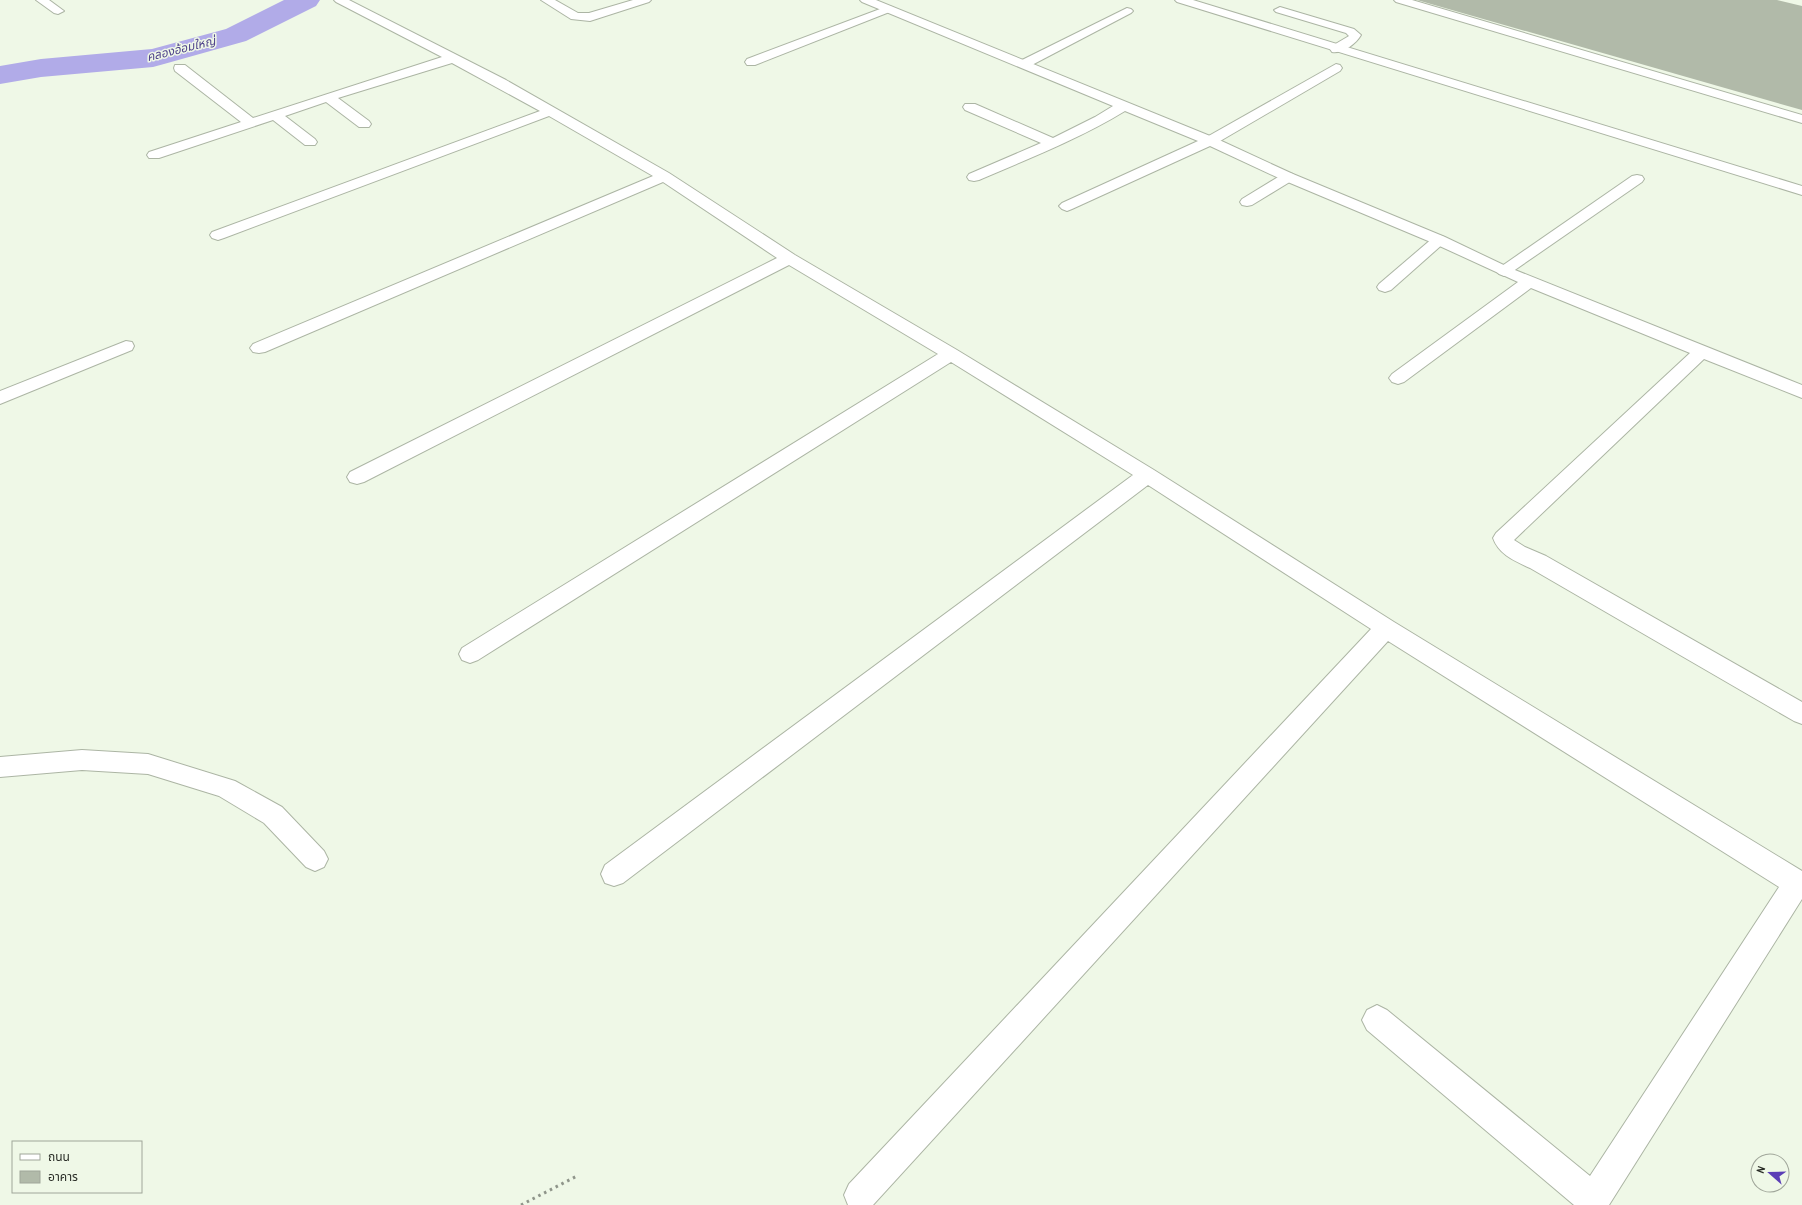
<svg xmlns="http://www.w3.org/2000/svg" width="1802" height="1205" viewBox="0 0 1802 1205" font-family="'Archivo Narrow','Noto Sans Thai',sans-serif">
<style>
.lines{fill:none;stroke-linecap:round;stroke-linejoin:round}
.canal{fill:#b1abe8;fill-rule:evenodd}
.building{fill:#b1baa9}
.service-casing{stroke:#acb5a4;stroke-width:2}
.minor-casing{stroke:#acb5a4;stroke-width:2}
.path{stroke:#8f958a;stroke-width:3;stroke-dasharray:2.5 4;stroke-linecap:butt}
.service{fill:#fff;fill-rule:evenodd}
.minor{fill:#fff;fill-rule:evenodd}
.labels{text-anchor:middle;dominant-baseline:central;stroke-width:3;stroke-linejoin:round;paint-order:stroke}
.far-water-label{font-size:12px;font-style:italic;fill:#4f438b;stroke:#eff8e7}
</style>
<rect width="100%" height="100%" fill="#eff8e7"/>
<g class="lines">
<path class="canal" d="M284,0H320L316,6L246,41L164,64L153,67L41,77L0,84V66L41,59L152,49L226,29Z"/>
</g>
<path class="building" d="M1417,0H1777L1802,6V110Z"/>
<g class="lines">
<g class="service-casing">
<g id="service">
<path d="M36,0H49L64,11L58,14L54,13Z"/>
<path d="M1394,0H1412L1802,115V123L1396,2Z"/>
<path d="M888,6L892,7L894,9L892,11L755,65H747L745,62L747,59Z"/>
<path d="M1280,7L1354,29L1361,35C1356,44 1342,54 1332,52L1330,49L1332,46L1349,36L1346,33L1276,12L1274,10Z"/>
<path d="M1127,8L1131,9L1133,11L1131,13L1028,67H1020L1018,64L1020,61Z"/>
<path d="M1336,64L1340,65L1342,68L1340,71L1215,144H1205L1203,141L1205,138Z"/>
<path d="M1288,173L1293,174L1295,177L1293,180L1252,205L1247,206L1242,205L1240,202L1242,199L1283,174Z"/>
<path d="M1637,175L1642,176L1644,179L1642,182L1509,274L1504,276L1499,274L1496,271L1499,268L1632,176Z"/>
<path d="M1439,235L1444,237L1447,240L1444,243L1391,290L1385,292L1379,290L1377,287L1379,284L1434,237Z"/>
<path d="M126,341L132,342L134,346L132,350L0,404V391Z"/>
<path d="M82,750L148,754L235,781L282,807L324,851L328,859L324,867L315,871L306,867L264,823L219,796L148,774L82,770L0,777V757Z"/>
</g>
</g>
<g class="minor-casing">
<g id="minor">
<path d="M334,0H349L506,80L669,173L795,255L957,350L1154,470L1394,622L1802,871V899L1609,1205H1574L1367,1030L1362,1020L1367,1010L1377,1005L1387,1010L1590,1176L1779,887L1388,641L873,1205H848L844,1195L849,1184L1371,629L1148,485L623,883L614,886L605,883L601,874L605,865L1133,475L951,362L478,660L470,663L462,660L459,654L462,648L938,354L789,265L364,482L357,484L350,482L347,477L350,472L777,258L663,182L265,352L259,353L253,352L250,348L253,344L653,176L549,116L224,238L218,240L212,238L210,235L212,232L540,111L452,63L338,98L369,121L371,124L369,127H359L326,102L285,116L315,139L317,142L315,145H305L273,120L159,158H149L147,155L149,152L241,122L175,71L174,68L175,65H185L253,118L442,57L336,2Z"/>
<path d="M541,0H555L578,13H589L633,0H651L649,2L590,21L571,19Z"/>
<path d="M860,0H876L1215,138L1293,174L1445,237L1510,268L1802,385V398L1704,359L1514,540L1525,547L1546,556L1802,702V724L1794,721L1530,568C1515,561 1499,555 1493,538L1496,533L1690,353L1531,288L1404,382L1398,384L1392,382L1389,378L1392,374L1518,282L1433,243L1283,180L1210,146L1072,209L1067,211L1062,209L1059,206L1062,203L1198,141L1125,111C1079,139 1028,159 979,180L974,181L969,180L967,177L969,174L1041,143L965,110L963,107L965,104H975L1053,138L1095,117L1113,106L862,2Z"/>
<path d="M1175,0H1193L1802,186V195L1177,2Z"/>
</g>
</g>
<path class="path" d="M521,1205L577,1176"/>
<use href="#service" class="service"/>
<use href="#minor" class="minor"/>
</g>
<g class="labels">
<g class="far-water-label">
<text transform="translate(181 49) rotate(-14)">คลองอ้อมใหญ่</text>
</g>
</g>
<rect x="12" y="1141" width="130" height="52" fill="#eff8e7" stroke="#a0a69a"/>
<rect x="20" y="1154" width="20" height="6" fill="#ffffff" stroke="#a0a69a"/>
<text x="48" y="1161" font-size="12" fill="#292c26">ถนน</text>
<rect x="20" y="1171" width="20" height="12" fill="#b1baa9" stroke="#a0a69a"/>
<text x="48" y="1181" font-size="12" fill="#292c26">อาคาร</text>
<g transform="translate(1770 1173) rotate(290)"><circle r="19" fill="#eff8e7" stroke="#a0a69a"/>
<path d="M0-3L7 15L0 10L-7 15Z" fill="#5b3eb6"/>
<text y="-6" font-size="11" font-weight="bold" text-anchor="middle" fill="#292c26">N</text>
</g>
</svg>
